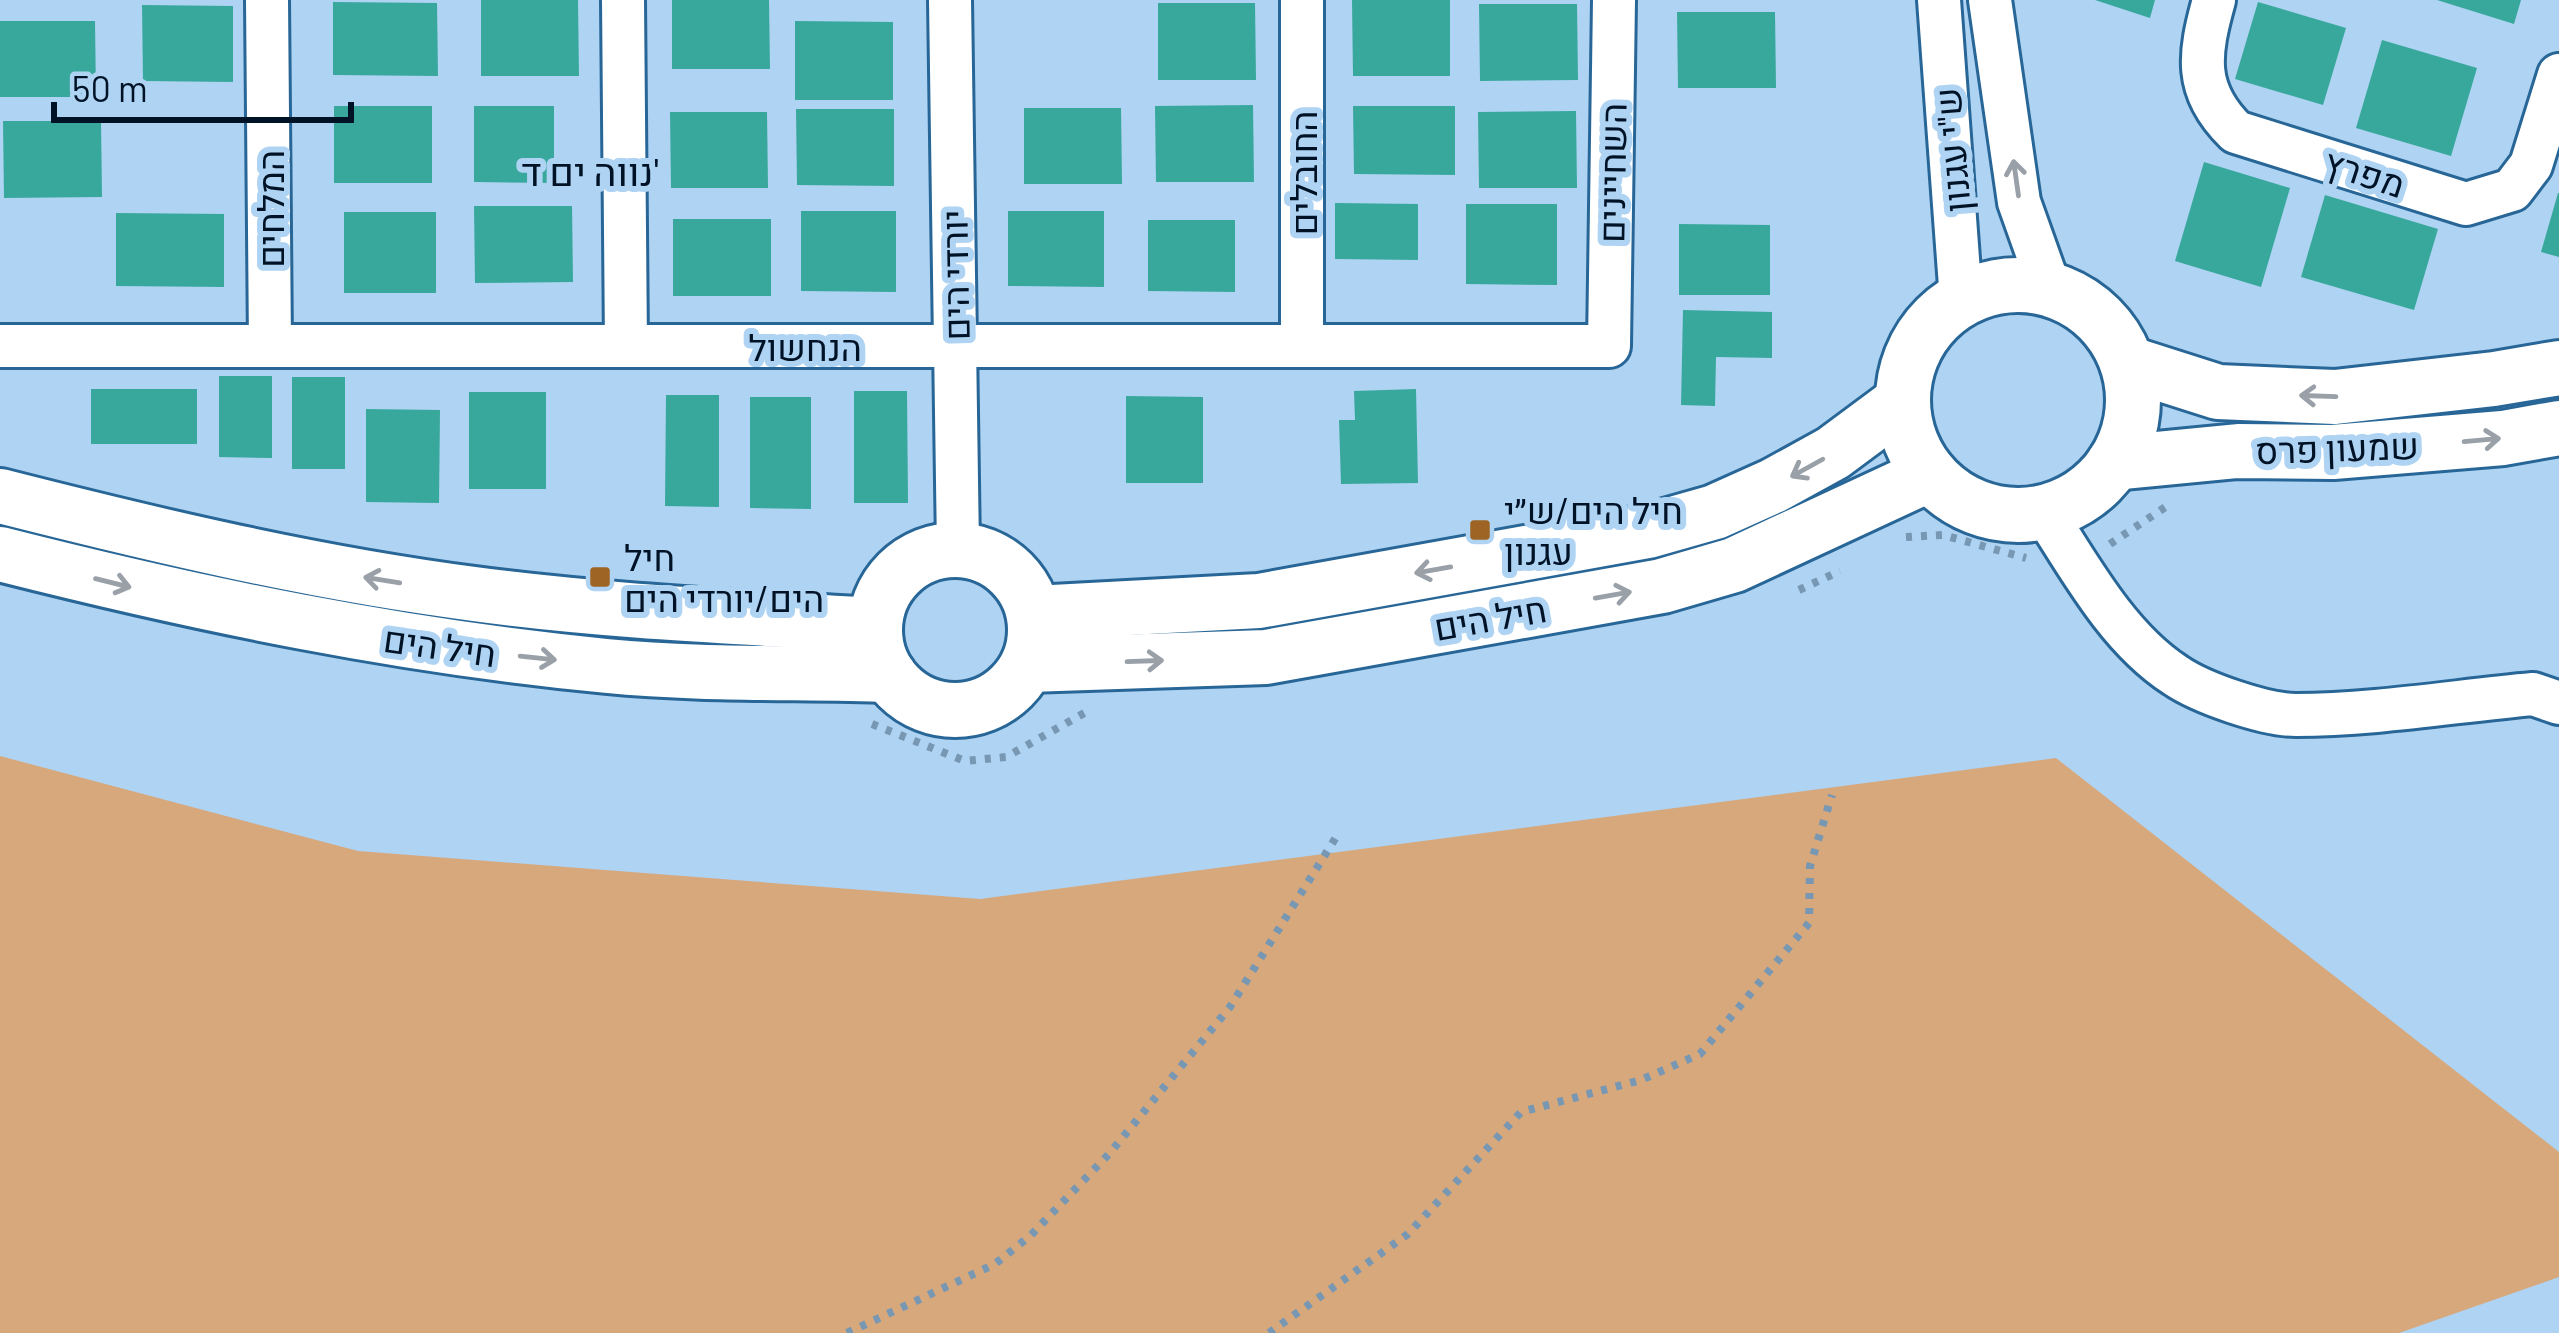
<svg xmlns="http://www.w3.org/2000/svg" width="2559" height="1333" viewBox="0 0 2559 1333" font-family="Barlow,Heebo,sans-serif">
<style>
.green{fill:#d7a87c}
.building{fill:#39a89c}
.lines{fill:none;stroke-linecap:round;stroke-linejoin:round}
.minor-casing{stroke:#276696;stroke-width:48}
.major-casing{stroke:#276696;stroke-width:60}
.path{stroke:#7897b3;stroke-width:8;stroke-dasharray:6 9;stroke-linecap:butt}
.minor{stroke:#fff;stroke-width:42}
.major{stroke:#fff;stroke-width:54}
.oneway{stroke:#99a0a8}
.poi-dot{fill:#9e6423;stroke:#aed3f3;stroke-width:4.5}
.labels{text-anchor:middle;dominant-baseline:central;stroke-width:12;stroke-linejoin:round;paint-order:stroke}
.street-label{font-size:36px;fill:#001225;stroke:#aed3f3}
.poi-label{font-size:36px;fill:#001225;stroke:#aed3f3;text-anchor:start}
.neighbourhood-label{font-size:39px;fill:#001225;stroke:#aed3f3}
</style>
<rect width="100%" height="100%" fill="#aed3f3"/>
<path class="green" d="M0,756L358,851L980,899L2056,758L2559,1152V1277L2399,1333H0Z"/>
<g class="building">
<path d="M481,0H578L579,76H481Z"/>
<path d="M672,0H769L770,69H672Z"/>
<path d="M1352,0H1450V76H1353Z"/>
<path d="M2095,0H2155L2150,18Z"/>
<path d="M2437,0H2521L2514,24Z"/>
<path d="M333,2L437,3L438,76L333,75Z"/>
<path d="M2258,2L2346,28L2323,105L2235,79Z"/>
<path d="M1158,3H1255L1256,80H1158Z"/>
<path d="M1479,4H1577L1578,80L1480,81Z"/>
<path d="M142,5L233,6V82L143,81Z"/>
<path d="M1677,12H1775L1776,88H1678Z"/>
<path d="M0,21H95L96,97H0Z"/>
<path d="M795,21L893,22V100H795Z"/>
<path d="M2382,40L2477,68L2451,156L2356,128Z"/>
<path d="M1253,105L1254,182H1156L1155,106Z"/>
<rect x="334" y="106" width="98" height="77"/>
<path d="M474,106H554V183L474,182Z"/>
<path d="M1353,106H1455V175L1354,174Z"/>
<path d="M1024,108H1121L1122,184H1024Z"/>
<path d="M796,109H894V186L797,185Z"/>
<path d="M1576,111L1577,188H1479L1478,112Z"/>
<path d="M670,112H767L768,188H671Z"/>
<path d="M3,121H101L102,197L4,198Z"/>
<path d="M2204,162L2290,188L2261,287L2175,261Z"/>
<path d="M2558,193H2559V257L2541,252Z"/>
<path d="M2325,195L2438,229L2414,310L2301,277Z"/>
<path d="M1335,203L1418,204V260L1335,259Z"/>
<path d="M1466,204H1557V285L1466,284Z"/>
<path d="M474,206H572L573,282L475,283Z"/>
<path d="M801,211H896V292L801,291Z"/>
<path d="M1008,211H1104V287L1008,286Z"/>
<rect x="344" y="212" width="92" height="81"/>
<path d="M116,213L224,214V287L116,286Z"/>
<rect x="673" y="219" width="98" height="77"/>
<path d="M1148,220H1235V292L1148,291Z"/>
<path d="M1679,224L1770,225V295H1679Z"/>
<path d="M1683,310L1772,312V358L1716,357L1715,406L1681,405Z"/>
<path d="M219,376H272V458L219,457Z"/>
<rect x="292" y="377" width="53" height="92"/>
<rect x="91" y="389" width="106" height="55"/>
<path d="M1416,389L1418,483L1341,484L1339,420H1355L1354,391Z"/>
<path d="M854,391H907L908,503H854Z"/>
<rect x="469" y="392" width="77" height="97"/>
<path d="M666,395H719V507L665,506Z"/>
<path d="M1126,396L1203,397V483H1126Z"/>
<path d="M750,397H811V509L750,508Z"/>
<path d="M366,409L440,410L439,503L366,502Z"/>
</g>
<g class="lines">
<g class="minor-casing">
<g id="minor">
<path d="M267,0L270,346"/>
<path d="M623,0L626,346"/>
<path d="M950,0L958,549"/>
<path d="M1302,0V346"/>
<path d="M1939,0L1961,300"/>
<path d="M1990,0L2019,202L2050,289"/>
<path d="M2214,0C2199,54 2193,90 2236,132L2466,204L2512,190L2531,165L2559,75"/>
<path d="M0,346H1609L1614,0"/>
<path d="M2044,512C2080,568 2118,638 2175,675C2201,693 2265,715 2296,715C2373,715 2456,701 2533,694L2559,703"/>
</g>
</g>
<g class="major-casing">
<g id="major">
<circle cx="2018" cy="400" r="115"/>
<path d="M2127,363L2218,392L2335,397L2494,379L2559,368"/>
<path d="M2114,463L2238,451L2333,452L2503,438L2559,428"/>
<path d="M0,496C157,536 313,573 474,594C607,612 741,617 875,625"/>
<circle cx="955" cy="630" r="80"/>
<path d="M0,554C201,605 400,646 607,666C700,675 796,672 889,675"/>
<path d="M1034,613L1259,601L1648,531L1715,512L1773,486L1833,453L1903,401"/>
<path d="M1028,665L1266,657L1662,586L1734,565L1930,474"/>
</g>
</g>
<g class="path">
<path d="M1906,537L1943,535L2026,558"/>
<path d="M2110,544L2167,506"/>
<path d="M1799,590L1840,571"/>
<path d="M872,724L965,761L1006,757L1088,711"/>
<path d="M847,1333L995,1264L1031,1235L1109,1154L1230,1007L1338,834"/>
<path d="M1269,1333L1408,1234L1521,1112L1641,1080L1700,1054L1809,923L1810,866L1832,795"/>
</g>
<use href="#minor" class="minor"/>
<use href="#major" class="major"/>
</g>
<defs><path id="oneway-shaft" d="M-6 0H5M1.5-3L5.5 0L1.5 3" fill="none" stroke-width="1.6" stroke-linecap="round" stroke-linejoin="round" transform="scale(3)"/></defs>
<g class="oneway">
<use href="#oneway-shaft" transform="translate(2016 178) rotate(-98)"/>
<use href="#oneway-shaft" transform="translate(2318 396) rotate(-178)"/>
<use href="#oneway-shaft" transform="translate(2482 440) rotate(-5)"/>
<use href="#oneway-shaft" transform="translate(1807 468) rotate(151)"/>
<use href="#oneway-shaft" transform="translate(1433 570) rotate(170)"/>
<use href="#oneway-shaft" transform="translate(382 580) rotate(-171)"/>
<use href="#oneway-shaft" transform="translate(113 583) rotate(14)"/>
<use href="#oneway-shaft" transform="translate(1613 595) rotate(-10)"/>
<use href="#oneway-shaft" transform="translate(538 658) rotate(6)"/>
<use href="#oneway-shaft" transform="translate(1145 661) rotate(-2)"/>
</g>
<g class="poi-dot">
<rect x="1468" y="518" width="24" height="24" rx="6"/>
<rect x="588" y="565" width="24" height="24" rx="6"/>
</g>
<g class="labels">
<g class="street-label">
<text transform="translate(1951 150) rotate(-95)">ש"י עגנון</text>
<text transform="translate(2365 172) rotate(18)">מפרץ</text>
<text transform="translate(1302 173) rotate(-90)">החובלים</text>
<text transform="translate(1611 173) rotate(-89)">השחיינים</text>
<text transform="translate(269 209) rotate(-90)">המלחים</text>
<text transform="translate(954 275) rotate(-91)">יורדי הים</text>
<text x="805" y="346">הנחשול</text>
<text transform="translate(2337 447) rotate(-2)">שמעון פרס</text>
<text transform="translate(1490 617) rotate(-10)">חיל הים</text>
<text transform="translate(440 645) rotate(8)">חיל הים</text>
</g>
<g class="poi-label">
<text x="1504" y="509">חיל הים/ש״י<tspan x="1504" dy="41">עגנון</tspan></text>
<text x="624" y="556">חיל<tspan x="624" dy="41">הים/יורדי הים</tspan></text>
</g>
<g class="neighbourhood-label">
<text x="590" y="170">נווה ים ד'</text>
</g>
</g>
<path d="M54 102v18h297v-18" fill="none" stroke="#001225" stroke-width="6"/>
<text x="72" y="102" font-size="36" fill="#001225" stroke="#aed3f3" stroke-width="9" paint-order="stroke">50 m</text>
</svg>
